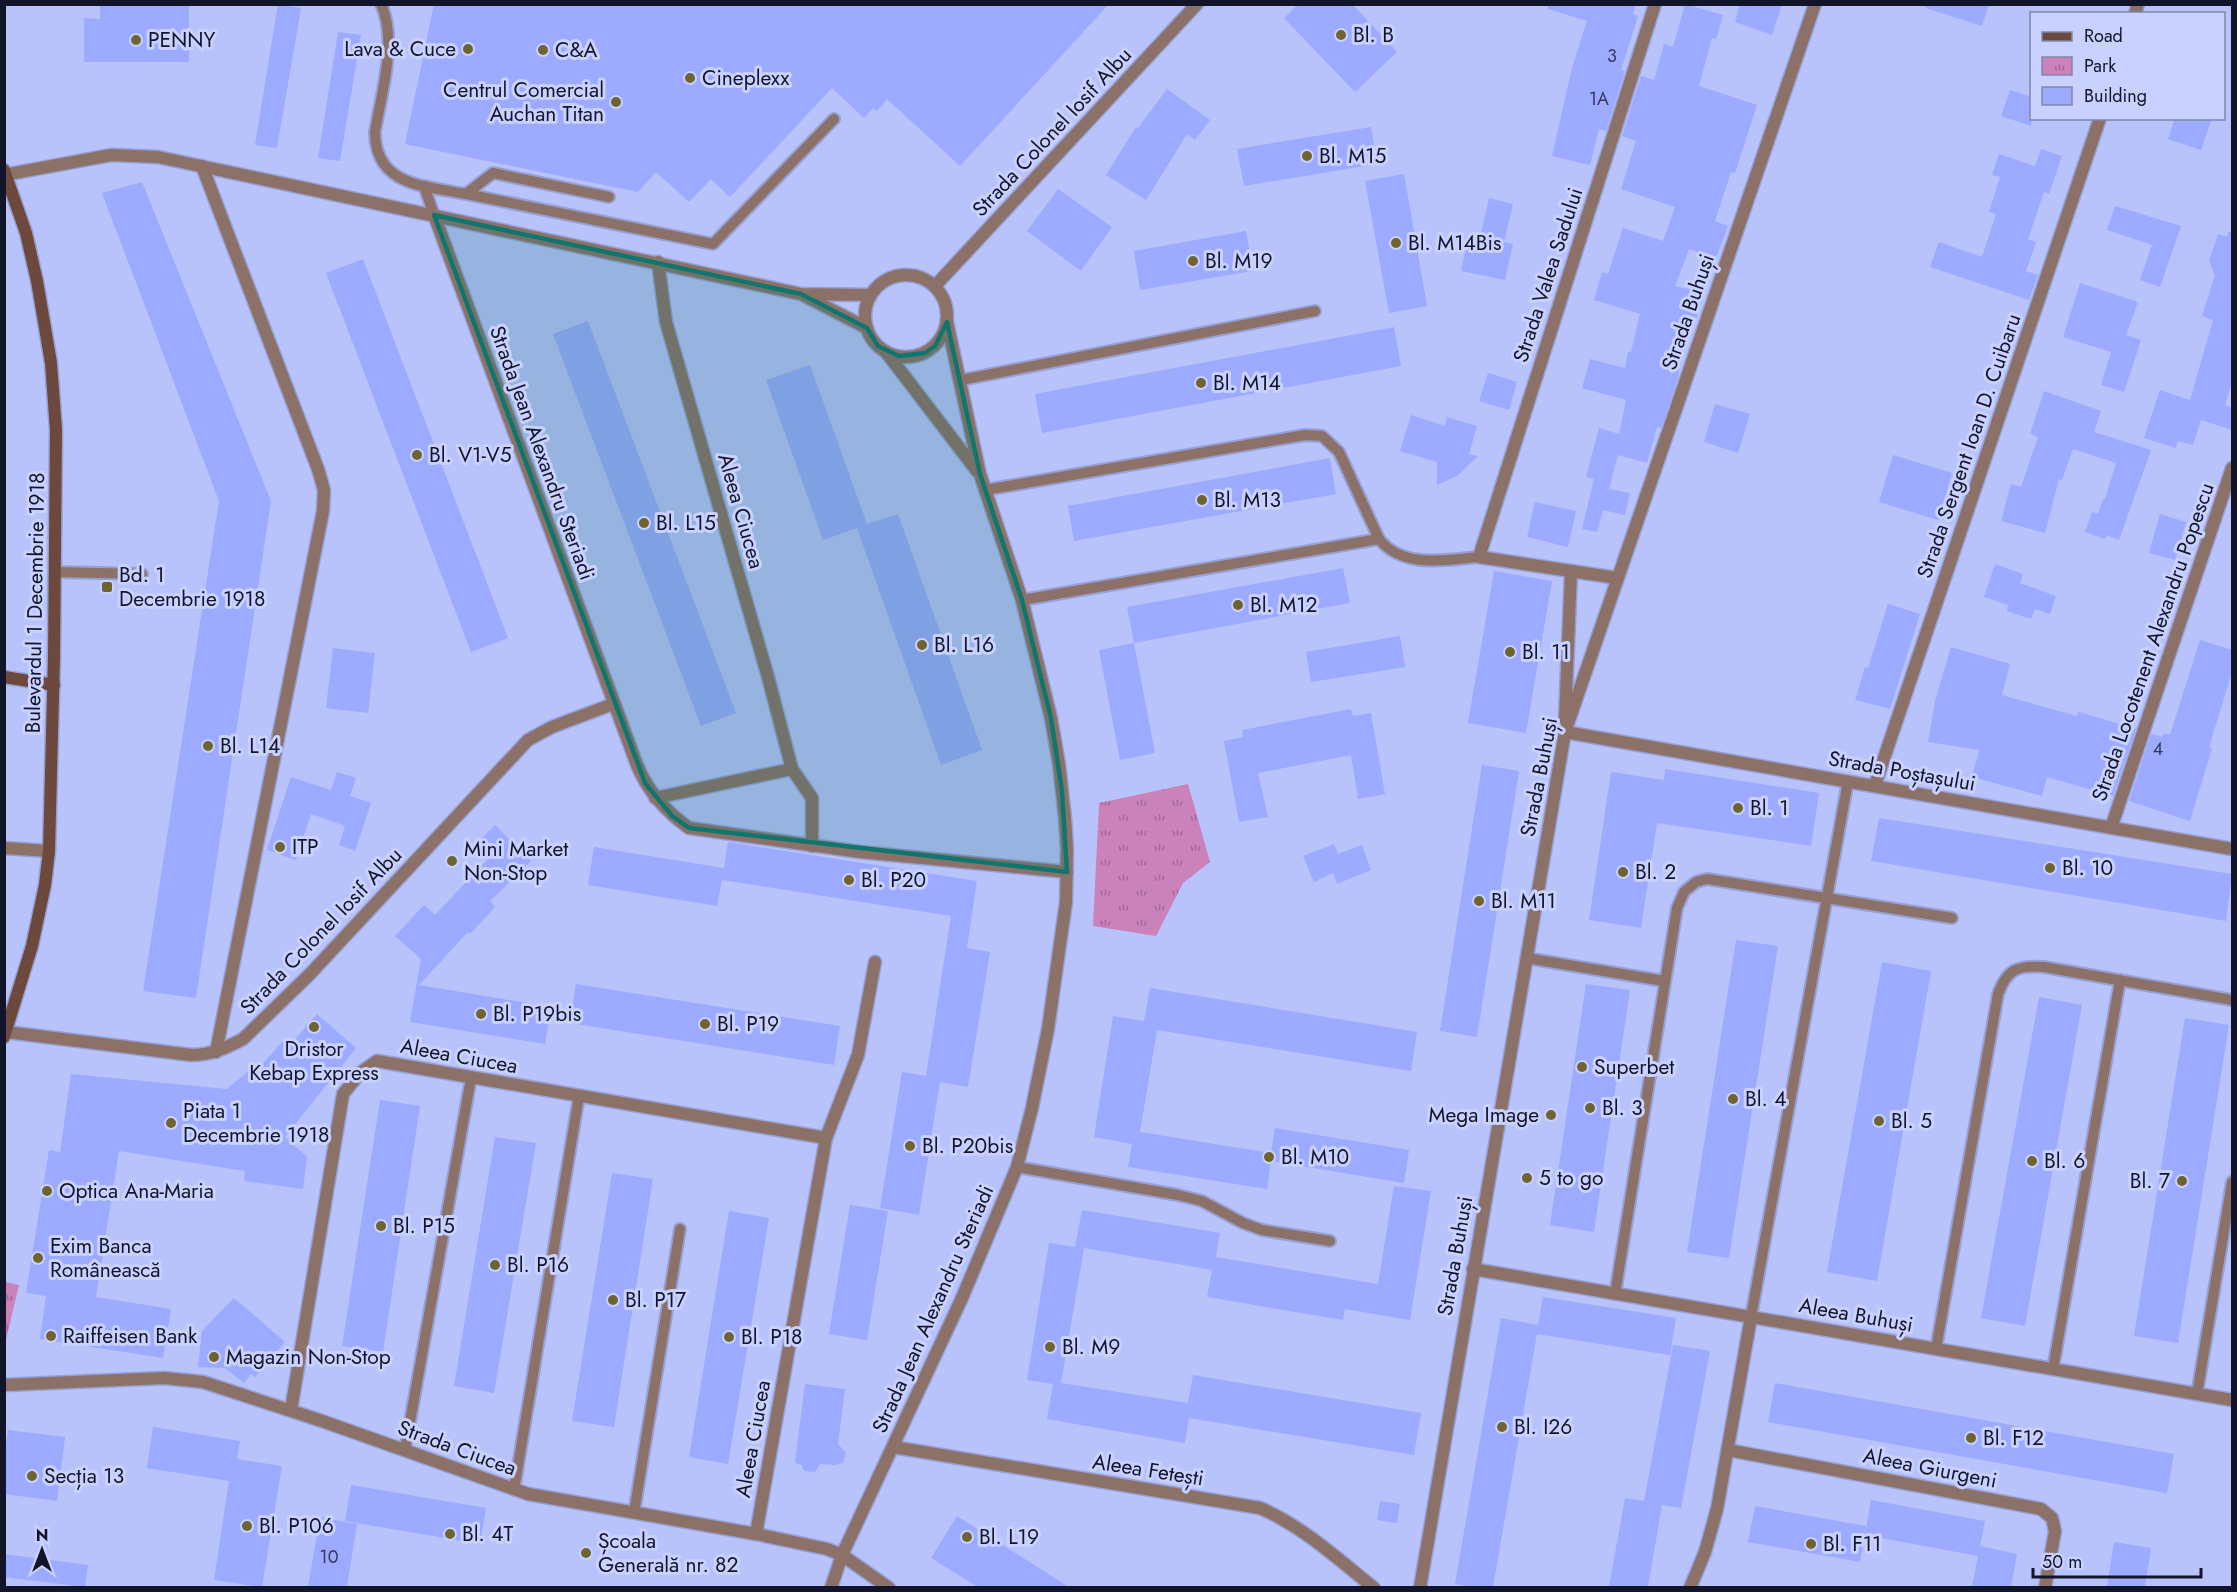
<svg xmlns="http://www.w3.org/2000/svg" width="2237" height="1592" viewBox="0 0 2237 1592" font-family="Jost,sans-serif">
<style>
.park{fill:url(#park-tufts)}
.building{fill:#9caaff}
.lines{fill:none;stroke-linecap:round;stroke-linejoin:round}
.service-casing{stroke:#97a0d2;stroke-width:14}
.minor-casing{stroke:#97a0d2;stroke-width:15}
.tertiary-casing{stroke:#97a0d2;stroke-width:15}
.secondary-casing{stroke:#97a0d2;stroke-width:15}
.service{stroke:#8c7169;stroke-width:10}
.minor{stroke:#8c7169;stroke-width:12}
.tertiary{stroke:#8c7169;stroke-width:12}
.secondary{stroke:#6d483d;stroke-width:12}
.marked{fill:#0f766e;fill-opacity:0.2;stroke:#0f766e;stroke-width:4.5;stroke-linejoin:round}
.poi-dot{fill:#6f6330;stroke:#c8d1ff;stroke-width:2}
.labels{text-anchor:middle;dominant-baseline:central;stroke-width:6;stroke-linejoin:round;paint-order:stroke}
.number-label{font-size:18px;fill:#343a5e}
.poi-label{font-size:21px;fill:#121529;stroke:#c8d1ff;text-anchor:start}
.street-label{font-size:21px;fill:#121529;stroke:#c8d1ff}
</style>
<defs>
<pattern id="park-tufts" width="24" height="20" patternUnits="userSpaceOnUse" patternTransform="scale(1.5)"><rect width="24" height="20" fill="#cb81b9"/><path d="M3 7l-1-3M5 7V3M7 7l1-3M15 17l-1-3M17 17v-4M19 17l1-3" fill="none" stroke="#a36896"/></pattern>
</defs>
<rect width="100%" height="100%" fill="#b8c3fc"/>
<g class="park">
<path d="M1188,784L1210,862L1183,883L1156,936L1093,926L1099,803Z"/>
<path d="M5,1282L19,1285L5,1344L4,1282Z"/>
</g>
<g class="building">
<path d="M100,4H189V62H84V18L100,19Z"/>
<path d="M278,4L301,8L277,148L255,145Z"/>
<path d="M434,4H1109L960,166L887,99L877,111L873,108L864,118L832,88L730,197L711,179L689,202L656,172L638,192L405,144Z"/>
<path d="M1298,4H1352L1397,52L1355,92L1284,18Z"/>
<path d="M1548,4H1636L1633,14L1638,16L1621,70L1625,71L1606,131L1599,129L1590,165L1552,156L1572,68L1587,21L1548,9Z"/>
<path d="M1685,4L1723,15L1716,39L1712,38L1699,86L1757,105L1735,173L1731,172L1715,221L1728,226L1716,258L1689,249L1675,286L1702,292L1697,318L1691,317L1679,361L1681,362L1677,382L1661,428L1657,427L1647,463L1618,455L1609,489L1630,493L1625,515L1603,510L1597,532L1582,529L1594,479L1586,477L1599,428L1619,434L1626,400L1582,388L1590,359L1625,368L1628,352H1631L1640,314L1594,300L1602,272L1608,274L1623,228L1663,241L1675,207L1621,189L1636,141L1622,136L1641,76L1654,80L1664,44L1673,47Z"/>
<path d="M1740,4H1782L1772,35L1735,22Z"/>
<path d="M1926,4H1989L1982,26L1926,8Z"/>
<path d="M338,32L361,35L340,161L318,158Z"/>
<path d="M1167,89L1210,120L1195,140L1187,134L1146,200L1106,175L1136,127L1138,128Z"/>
<path d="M2010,90L2031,97V126L2001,116Z"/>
<path d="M2175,118H2212L2201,150L2168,139Z"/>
<path d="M1371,127L1377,164L1244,186L1237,149Z"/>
<path d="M2041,149L2062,156L2049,194L2044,192L2028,239L2036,242L2026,271L2038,275L2029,300L1930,267L1939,242L1982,257L1996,214L1989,212L2000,177L1992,175L1999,154L2035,166Z"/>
<path d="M1404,174L1427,306L1389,313L1365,181Z"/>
<path d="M142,182L271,501L196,998L143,991L219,501L102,193Z"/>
<path d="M1058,189L1112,227L1081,271L1027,231Z"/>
<path d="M1489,198L1513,204L1504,242L1513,244L1505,280L1461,271L1469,235L1480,237Z"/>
<path d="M2115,206L2181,226L2160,287L2140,280L2152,245L2107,230Z"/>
<path d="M1246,231L1253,271L1140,290L1134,251Z"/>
<path d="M2228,232H2232V382L2225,405L2232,408V430L2201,420L2193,445L2178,441L2176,448L2144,438L2160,390L2190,400L2213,320L2202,316L2215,275L2209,261L2218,234L2227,237Z"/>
<path d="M363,259L508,638L471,652L326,273Z"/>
<path d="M2080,283L2138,302L2126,335L2141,340L2124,392L2101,385L2111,352L2063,337Z"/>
<path d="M588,321L736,713L701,726L553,334Z"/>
<path d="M1394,327L1401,366L1042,433L1035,394Z"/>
<path d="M810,365L867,524L898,514L982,750L941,765L857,528L823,540L766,380Z"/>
<path d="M1488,373L1517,382L1509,410L1479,401Z"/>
<path d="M2044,391L2101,411L2094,432L2151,450L2119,540L2107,535L2105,539L2085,532L2092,512L2098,514L2103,499H2105L2116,463L2073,449L2062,480L2059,479L2045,533L2001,521L2011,484L2021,487L2038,437L2030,434Z"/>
<path d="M1715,404L1750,414L1738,453L1704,442Z"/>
<path d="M1411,415L1445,426L1447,417L1477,426L1469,454L1478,456L1457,476L1437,485V462L1400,451Z"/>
<path d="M1893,455L1952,473L1938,520L1879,502Z"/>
<path d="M1330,458L1336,494L1074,541L1068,506Z"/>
<path d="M1535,502L1576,511L1568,547L1527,537Z"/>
<path d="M2160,514L2186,522L2175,560L2149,553Z"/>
<path d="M1995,564L2023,574L2020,583L2056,596L2050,614L2035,609L2031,619L2007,611L2008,605L1984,597Z"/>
<path d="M1343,568L1350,603L1134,643L1127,607Z"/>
<path d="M1494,571L1552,581L1526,733L1468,723Z"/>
<path d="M1888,604L1920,614L1890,709L1855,700L1865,667L1868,668Z"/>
<path d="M1400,636L1405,667L1311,682L1306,652Z"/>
<path d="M2200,640L2232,650V672L2209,747L2212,748L2190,821L2129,801L2151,734L2162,737L2164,733L2170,735Z"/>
<path d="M1134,643L1155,753L1120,760L1099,650Z"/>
<path d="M1951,647L2010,664L2002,695L2077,716L2079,712L2136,729L2113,796L2047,777L2042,796L1972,777L1979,750L1928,742L1935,701Z"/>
<path d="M333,648L375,653L368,713L326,708Z"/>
<path d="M1351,709L1353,716L1371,713L1385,794L1358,799L1351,755L1258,773L1268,817L1239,822L1224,741L1243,737L1242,730Z"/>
<path d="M1482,765L1519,771L1477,1037L1440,1031Z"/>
<path d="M1665,769L1819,793L1811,846L1657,823L1641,928L1589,920L1611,772L1664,780Z"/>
<path d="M337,772L356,778L350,796L371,803L355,851L339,845L345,826L311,814L296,860L267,850L291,777L331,790Z"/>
<path d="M1879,818L2232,874L2226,921L1871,861Z"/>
<path d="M495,825L531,861L490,901L495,907L470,934L468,932L419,985L551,1007L545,1044L410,1022L421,959L395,936L424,905L435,915L488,859L475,845Z"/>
<path d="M728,842L977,881L967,948L990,952L968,1087L940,1082L919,1215L880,1208L902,1072L926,1076L951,916L722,880L724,869L717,906L588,885L594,847L724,868Z"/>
<path d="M1334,844L1338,854L1362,845L1371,870L1337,884L1333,873L1314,882L1303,856Z"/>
<path d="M1736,940L1778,946L1729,1258L1687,1252Z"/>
<path d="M1882,962L1931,971L1877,1281L1827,1272Z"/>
<path d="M576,984L840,1026L834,1065L570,1023Z"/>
<path d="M1586,984L1630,990L1594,1232L1550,1225Z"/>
<path d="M1150,988L1417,1032L1411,1071L1157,1030L1140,1132L1271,1153L1275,1128L1409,1150L1404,1183L1271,1161L1267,1189L1128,1167L1132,1144L1094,1137L1113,1016L1144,1021Z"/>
<path d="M2039,997L2082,1005L2025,1326L1981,1318Z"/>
<path d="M317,1014L356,1048L285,1137L307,1157L303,1189L244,1181L245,1171L119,1151L96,1297L171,1309L163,1358L40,1339L46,1296L26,1293L49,1150L60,1152L71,1074L227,1089L250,1070L254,1073L283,1041L289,1046Z"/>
<path d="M2185,1018L2229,1025L2178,1343L2134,1336Z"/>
<path d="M380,1100L420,1106L383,1352L342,1346Z"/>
<path d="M495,1137L536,1143L494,1393L454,1386Z"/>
<path d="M612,1173L653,1179L614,1427L572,1421Z"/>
<path d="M1394,1186L1431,1191L1410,1320L1345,1309L1343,1320L1207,1297L1212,1270L1084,1248L1061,1383L1188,1403L1193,1375L1421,1413L1414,1455L1189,1418L1185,1443L1047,1419L1053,1384L1027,1380L1049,1243L1075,1247L1082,1210L1220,1233L1216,1257L1378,1284Z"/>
<path d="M850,1205L888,1211L867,1340L829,1334Z"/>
<path d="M729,1211L769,1218L728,1464L689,1457Z"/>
<path d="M1543,1297L1676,1318L1670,1355L1537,1334L1493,1587H1476L1455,1584L1501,1318L1538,1325Z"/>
<path d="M234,1298L285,1342L255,1377L251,1374L244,1383L225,1368L198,1367L202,1331Z"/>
<path d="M1673,1345L1710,1351L1681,1508L1662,1505L1648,1587H1609L1625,1498L1644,1501Z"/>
<path d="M1775,1383L2174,1454L2167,1493L1768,1422Z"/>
<path d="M805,1384L845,1389L838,1444L846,1453L843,1463L835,1465L820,1464L815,1472L804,1471L802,1465L795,1463Z"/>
<path d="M153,1427L240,1441L237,1459L282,1466L262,1587L214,1580L229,1481L147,1468Z"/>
<path d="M8,1430L65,1437L57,1501L4,1494V1459Z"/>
<path d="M351,1485L486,1508L480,1544L345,1521Z"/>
<path d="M1871,1500L1985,1521L1978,1556L1865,1535Z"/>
<path d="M1380,1501L1400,1504L1397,1523L1377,1520Z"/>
<path d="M1755,1506L1866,1526L1860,1562L1748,1542Z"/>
<path d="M957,1516L1069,1587H978L931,1558Z"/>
<path d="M320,1517L357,1524L347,1587H308Z"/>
<path d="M2114,1542L2151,1548L2145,1587H2107Z"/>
<path d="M1980,1546L2017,1554L2011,1587H1972Z"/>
<path d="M4,1554L88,1565L85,1587L4,1577Z"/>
</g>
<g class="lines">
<g class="service-casing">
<g id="service">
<path d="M381,4C398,41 381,94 375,132C375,186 425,186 466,194L493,173L609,197"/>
<path d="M424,186L434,215"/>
<path d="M466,194L713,244L834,119"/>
<path d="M961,380L1315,311"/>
<path d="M985,490L1305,435L1322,436L1339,452L1379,539C1403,569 1445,560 1479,557"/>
<path d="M56,572L142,574"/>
<path d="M1022,600L1379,539"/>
<path d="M1526,958L1664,981"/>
<path d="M1017,1167L1178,1195L1202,1201L1243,1223L1262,1230L1330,1241"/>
<path d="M1615,1294L1677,908L1684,892L1696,882L1707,879L1952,918"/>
<path d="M1751,1317L1848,781"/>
<path d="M1936,1349L1998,994C2007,969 2018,965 2044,967L2232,1000"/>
<path d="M2053,1369L2120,980"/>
<path d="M2197,1394L2232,1182"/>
<path d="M405,1450L471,1078"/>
<path d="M514,1490L579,1096"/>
<path d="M634,1513L680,1229"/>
</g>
</g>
<g class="minor-casing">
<g id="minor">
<path d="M2135,14L2138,4"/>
<path d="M202,166L318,469L324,490L323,511L216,1052"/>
<path d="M4,175L111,155L158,157L801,294L871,295"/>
<path d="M434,215L637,765C648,792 665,811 689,828L860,852L1067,872"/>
<path d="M658,262L666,322L768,677L792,769L812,798V846"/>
<circle cx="906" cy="316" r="41"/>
<path d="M935,286L1197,4"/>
<path d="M805,296L867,328"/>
<path d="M886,352L977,471"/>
<path d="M1617,578L1479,557L1655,4"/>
<path d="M1565,719L1571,571"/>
<path d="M1565,732L2232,849"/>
<path d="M1875,785L2100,118"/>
<path d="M655,798L792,769"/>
<path d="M2111,828L2232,468"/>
<path d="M6,1032L191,1055C211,1055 226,1048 243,1039L310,974L528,740L552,727L613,704"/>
<path d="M1473,1269L2232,1400"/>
<path d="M4,1385L164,1378L203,1382L322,1421L528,1494L756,1534L827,1549L842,1555L889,1588"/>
<path d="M291,1410L343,1094L360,1073L377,1061L826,1138"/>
<path d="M893,1447L1260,1508C1302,1526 1338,1559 1374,1588"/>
<path d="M1728,1450L2041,1509L2052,1518L2055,1531L2045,1588"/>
<path d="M756,1534L826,1138L858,1055L875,962"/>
<path d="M831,1588L842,1555L962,1298L1017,1167L1032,1108L1048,1029L1066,902L1067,849L1065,818L1059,764L1051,718L1022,600L980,474L947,322"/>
<path d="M1420,1588L1565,732L1815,4"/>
<path d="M1690,1588L1705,1552L1717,1509L1751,1317"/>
</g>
</g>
<g class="tertiary-casing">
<path id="tertiary" d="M4,848L49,851"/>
</g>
<g class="secondary-casing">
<g id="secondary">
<path d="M4,170L26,233L37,281L51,363L56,430L54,657L49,851L45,885L32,946L4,1037"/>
<path d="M4,677L54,685"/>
</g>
</g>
<use href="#service" class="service"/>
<use href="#minor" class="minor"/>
<use href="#tertiary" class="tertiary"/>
<use href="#secondary" class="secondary"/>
</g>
<path class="marked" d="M434,215L801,294L867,328L878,346L899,356L925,353L935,346L947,322L980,474L1022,600L1051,718L1062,791L1067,872L689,828L672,816L645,783Z"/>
<g class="poi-dot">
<circle cx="1341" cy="35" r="6"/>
<circle cx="136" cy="40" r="6"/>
<circle cx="468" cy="49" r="6"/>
<circle cx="543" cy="50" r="6"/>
<circle cx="690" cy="78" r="6"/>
<circle cx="616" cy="102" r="6"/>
<circle cx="1307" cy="156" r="6"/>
<circle cx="1396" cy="243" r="6"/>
<circle cx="1193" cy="261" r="6"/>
<circle cx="1201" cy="383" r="6"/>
<circle cx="417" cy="455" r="6"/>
<circle cx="1202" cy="500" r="6"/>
<circle cx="644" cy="523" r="6"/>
<rect x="101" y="581" width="12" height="12" rx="3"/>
<circle cx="1238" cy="605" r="6"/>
<circle cx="922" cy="645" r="6"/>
<circle cx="1510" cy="652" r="6"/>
<circle cx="208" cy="746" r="6"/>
<circle cx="1738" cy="808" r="6"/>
<circle cx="280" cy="847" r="6"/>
<circle cx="452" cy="861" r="6"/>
<circle cx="2050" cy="868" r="6"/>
<circle cx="1623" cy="872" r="6"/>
<circle cx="849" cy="880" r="6"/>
<circle cx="1479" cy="901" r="6"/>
<circle cx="481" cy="1014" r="6"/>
<circle cx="705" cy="1024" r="6"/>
<circle cx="314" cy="1027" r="6"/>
<circle cx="1582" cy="1067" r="6"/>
<circle cx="1733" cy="1099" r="6"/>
<circle cx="1590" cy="1108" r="6"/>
<circle cx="1551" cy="1115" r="6"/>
<circle cx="1879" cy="1121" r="6"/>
<circle cx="171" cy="1123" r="6"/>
<circle cx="910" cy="1146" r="6"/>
<circle cx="1269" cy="1157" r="6"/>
<circle cx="2032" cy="1161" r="6"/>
<circle cx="1527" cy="1178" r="6"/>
<circle cx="2182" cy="1181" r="6"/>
<circle cx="47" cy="1191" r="6"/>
<circle cx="381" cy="1226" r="6"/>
<circle cx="38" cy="1258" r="6"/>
<circle cx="495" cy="1265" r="6"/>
<circle cx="613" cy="1300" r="6"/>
<circle cx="51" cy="1336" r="6"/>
<circle cx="729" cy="1337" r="6"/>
<circle cx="1050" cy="1347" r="6"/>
<circle cx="214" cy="1357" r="6"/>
<circle cx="1502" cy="1427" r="6"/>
<circle cx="1971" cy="1438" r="6"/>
<circle cx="32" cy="1476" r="6"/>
<circle cx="247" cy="1526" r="6"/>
<circle cx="450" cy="1534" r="6"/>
<circle cx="967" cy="1537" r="6"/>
<circle cx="1811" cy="1544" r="6"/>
<circle cx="586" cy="1553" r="6"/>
</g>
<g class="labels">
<g class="number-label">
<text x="1612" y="56">3</text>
<text x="1599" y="99">1A</text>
<text x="2158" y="749">4</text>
<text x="329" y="1557">10</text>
</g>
<g class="poi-label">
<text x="1353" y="35">Bl. B</text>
<text x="148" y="40">PENNY</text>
<text x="456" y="49" text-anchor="end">Lava &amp; Cuce</text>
<text x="555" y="50">C&amp;A</text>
<text x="702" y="78">Cineplexx</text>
<text x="604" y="90" text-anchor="end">Centrul Comercial<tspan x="604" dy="24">Auchan Titan</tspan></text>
<text x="1319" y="156">Bl. M15</text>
<text x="1408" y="243">Bl. M14Bis</text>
<text x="1205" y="261">Bl. M19</text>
<text x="1213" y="383">Bl. M14</text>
<text x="429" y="455">Bl. V1-V5</text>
<text x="1214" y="500">Bl. M13</text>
<text x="656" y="523">Bl. L15</text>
<text x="119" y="575">Bd. 1<tspan x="119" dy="24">Decembrie 1918</tspan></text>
<text x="1250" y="605">Bl. M12</text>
<text x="934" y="645">Bl. L16</text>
<text x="1522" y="652">Bl. 11</text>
<text x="220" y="746">Bl. L14</text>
<text x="1750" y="808">Bl. 1</text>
<text x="292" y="847">ITP</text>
<text x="464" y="849">Mini Market<tspan x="464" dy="24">Non-Stop</tspan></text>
<text x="2062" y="868">Bl. 10</text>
<text x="1635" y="872">Bl. 2</text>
<text x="861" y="880">Bl. P20</text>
<text x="1491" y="901">Bl. M11</text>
<text x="493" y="1014">Bl. P19bis</text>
<text x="717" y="1024">Bl. P19</text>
<text x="314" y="1049" text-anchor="middle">Dristor<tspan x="314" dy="24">Kebap Express</tspan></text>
<text x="1594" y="1067">Superbet</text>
<text x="1745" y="1099">Bl. 4</text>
<text x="1602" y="1108">Bl. 3</text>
<text x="183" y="1111">Piata 1<tspan x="183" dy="24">Decembrie 1918</tspan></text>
<text x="1539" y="1115" text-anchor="end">Mega Image</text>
<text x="1891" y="1121">Bl. 5</text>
<text x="922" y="1146">Bl. P20bis</text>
<text x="1281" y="1157">Bl. M10</text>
<text x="2044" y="1161">Bl. 6</text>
<text x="1539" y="1178">5 to go</text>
<text x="2170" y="1181" text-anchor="end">Bl. 7</text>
<text x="59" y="1191">Optica Ana-Maria</text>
<text x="393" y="1226">Bl. P15</text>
<text x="50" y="1246">Exim Banca<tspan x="50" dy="24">Românească</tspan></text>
<text x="507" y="1265">Bl. P16</text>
<text x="625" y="1300">Bl. P17</text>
<text x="63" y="1336">Raiffeisen Bank</text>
<text x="741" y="1337">Bl. P18</text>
<text x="1062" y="1347">Bl. M9</text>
<text x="226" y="1357">Magazin Non-Stop</text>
<text x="1514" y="1427">Bl. I26</text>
<text x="1983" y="1438">Bl. F12</text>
<text x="44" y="1476">Secția 13</text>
<text x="259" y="1526">Bl. P106</text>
<text x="462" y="1534">Bl. 4T</text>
<text x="979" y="1537">Bl. L19</text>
<text x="598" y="1541">Școala<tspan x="598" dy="24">Generală nr. 82</tspan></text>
<text x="1823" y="1544">Bl. F11</text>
</g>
<g class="street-label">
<text transform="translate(1052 132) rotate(-47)">Strada Colonel Iosif Albu</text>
<text transform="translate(1548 275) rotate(-72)">Strada Valea Sadului</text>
<text transform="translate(1688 312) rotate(-71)">Strada Buhuși</text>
<text transform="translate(1969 446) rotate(-71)">Strada Sergent Ioan D. Cuibaru</text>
<text transform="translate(542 453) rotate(70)">Strada Jean Alexandru Steriadi</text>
<text transform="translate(741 511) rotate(74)">Aleea Ciucea</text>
<text transform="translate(35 603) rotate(-89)">Bulevardul 1 Decembrie 1918</text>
<text transform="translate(2153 642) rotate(-71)">Strada Locotenent Alexandru Popescu</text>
<text transform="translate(1902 771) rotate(10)">Strada Poștașului</text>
<text transform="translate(1539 777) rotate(-79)">Strada Buhuși</text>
<text transform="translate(321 931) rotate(-46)">Strada Colonel Iosif Albu</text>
<text transform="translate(459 1056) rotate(10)">Aleea Ciucea</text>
<text transform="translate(1455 1256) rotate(-80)">Strada Buhuși</text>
<text transform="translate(933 1309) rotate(-66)">Strada Jean Alexandru Steriadi</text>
<text transform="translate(1856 1315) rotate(10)">Aleea Buhuși</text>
<text transform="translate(753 1439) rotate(-80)">Aleea Ciucea</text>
<text transform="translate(457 1448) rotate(20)">Strada Ciucea</text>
<text transform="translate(1930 1468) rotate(11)">Aleea Giurgeni</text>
<text transform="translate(1148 1470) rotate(9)">Aleea Fetești</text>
</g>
</g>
<rect width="2237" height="1592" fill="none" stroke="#121529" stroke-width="12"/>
<rect x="2030" y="12" width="195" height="108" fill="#c8d1ff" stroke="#7f86a9" stroke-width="1.5"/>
<rect x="2042" y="32" width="30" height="9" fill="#6d483d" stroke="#7f86a9" stroke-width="1.5"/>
<text x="2084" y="42" font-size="18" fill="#121529">Road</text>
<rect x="2042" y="57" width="30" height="18" fill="url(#park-tufts)" stroke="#7f86a9" stroke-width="1.5"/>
<text x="2084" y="72" font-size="18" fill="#121529">Park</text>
<rect x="2042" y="87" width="30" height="18" fill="#9caaff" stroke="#7f86a9" stroke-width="1.5"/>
<text x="2084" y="102" font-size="18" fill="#121529">Building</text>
<g transform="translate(42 1550)" stroke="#c8d1ff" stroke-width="4.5" paint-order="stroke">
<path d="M0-4.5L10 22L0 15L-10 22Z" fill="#121529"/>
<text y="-9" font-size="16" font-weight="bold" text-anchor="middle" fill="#121529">N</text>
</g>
<path d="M2033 1568v9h168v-9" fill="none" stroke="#121529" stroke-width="3"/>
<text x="2042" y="1568" font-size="18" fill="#121529" stroke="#c8d1ff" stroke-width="4.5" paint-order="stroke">50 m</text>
</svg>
